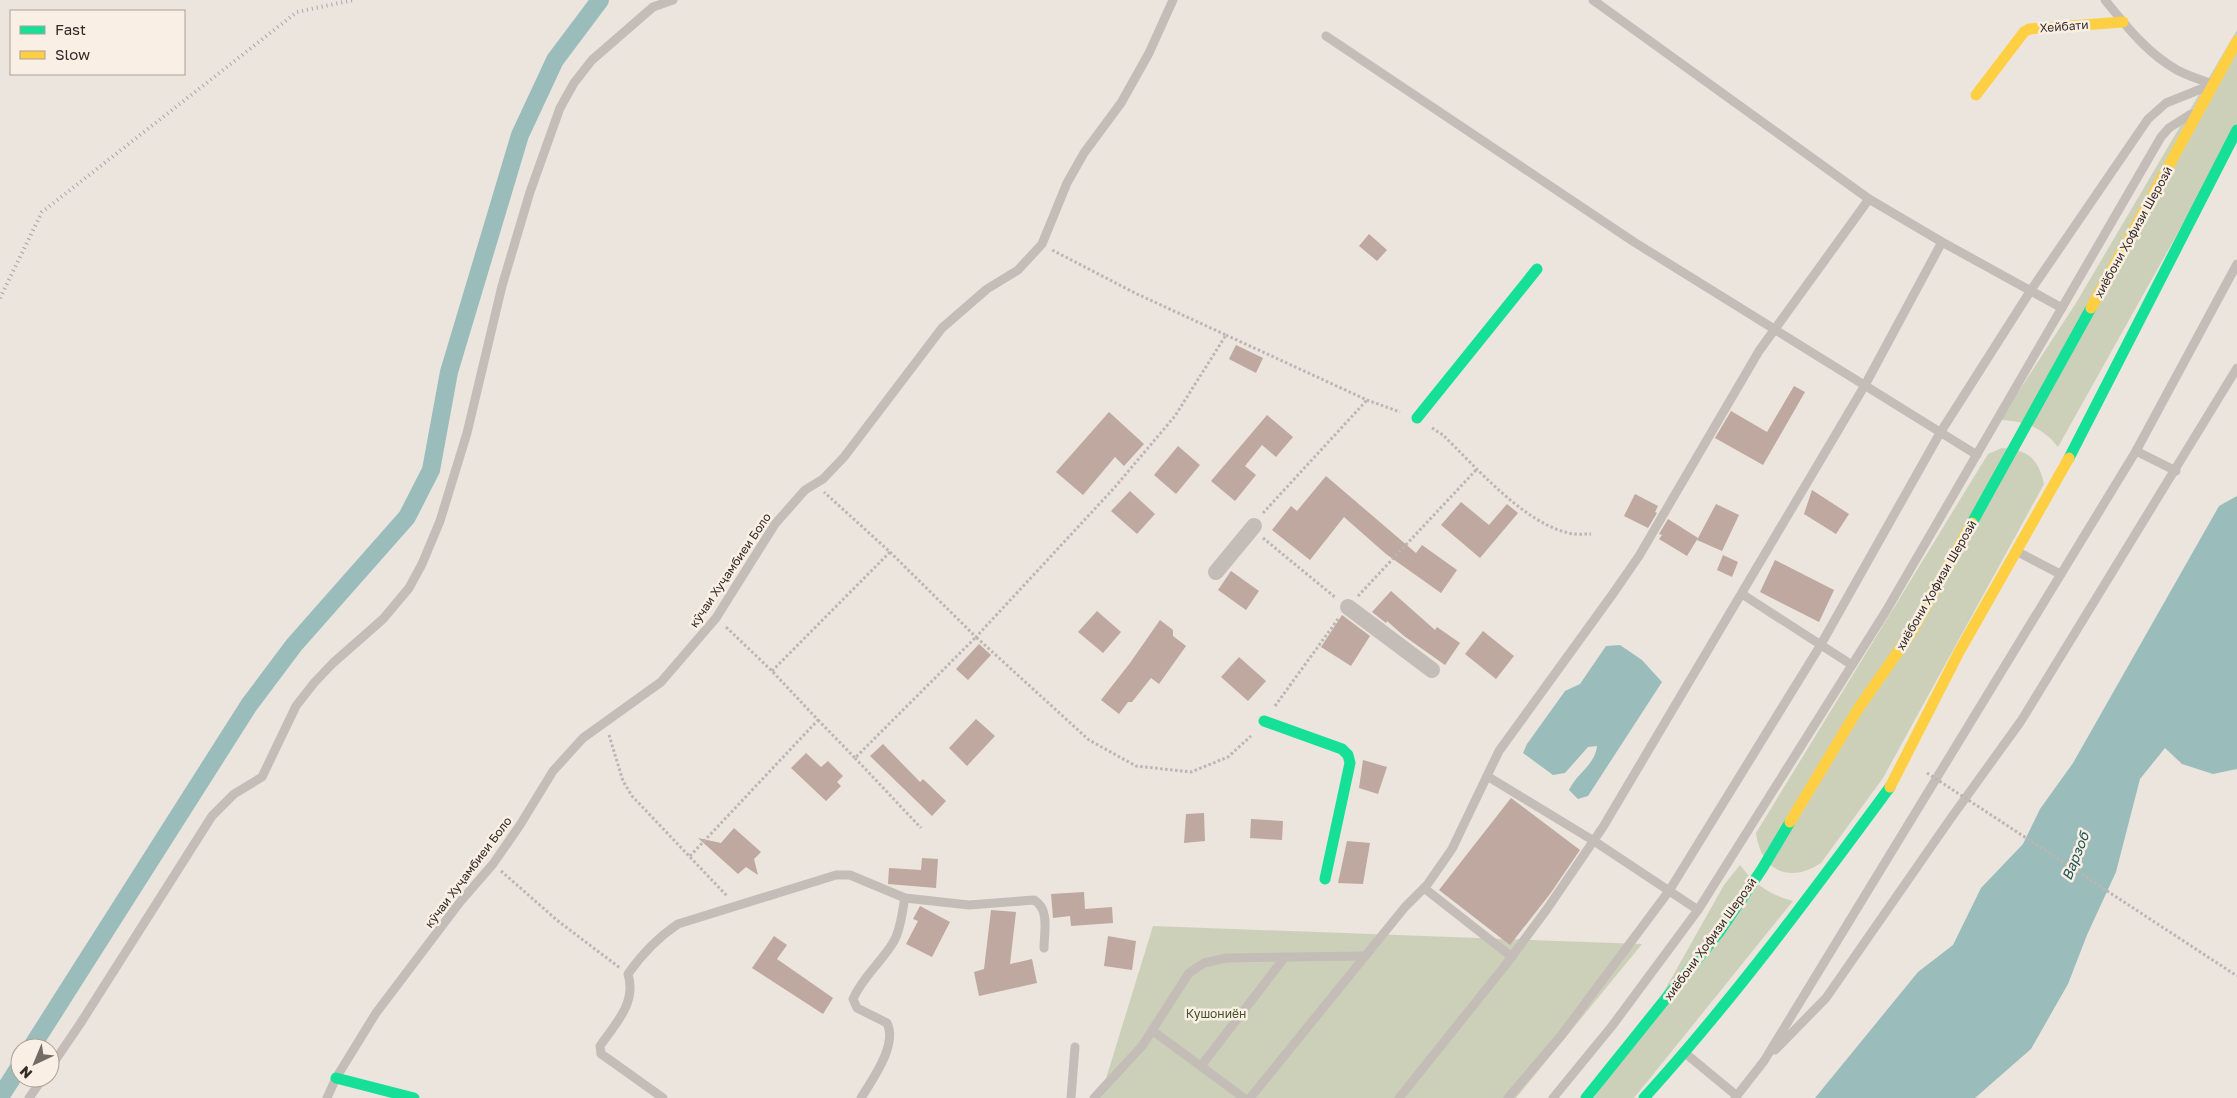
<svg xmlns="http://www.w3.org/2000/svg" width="2237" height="1098" viewBox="0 0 2237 1098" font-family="'Golos Text',sans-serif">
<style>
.green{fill:#ccd0b8}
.water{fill:#9abdbc}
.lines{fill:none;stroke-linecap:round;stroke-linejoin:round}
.canal{stroke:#9abdbc;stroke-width:18}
.building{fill:#bea8a0}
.path{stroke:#bcb5b0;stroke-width:3;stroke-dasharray:2.5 2.5;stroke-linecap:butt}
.lane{stroke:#c4bdb7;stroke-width:9}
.street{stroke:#c4bdb7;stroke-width:16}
.fast{stroke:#16e098;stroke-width:11}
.slow{stroke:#ffcf43;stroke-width:11}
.rail{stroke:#aba6a2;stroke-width:4;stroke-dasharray:1 4;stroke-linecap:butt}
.path-bridge{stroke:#bcb5b0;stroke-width:3;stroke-dasharray:2.5 2.5;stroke-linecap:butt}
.labels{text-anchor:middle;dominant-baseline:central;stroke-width:5;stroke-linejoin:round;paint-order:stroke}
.street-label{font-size:12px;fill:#342a26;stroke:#f9efe4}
.park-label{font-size:12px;fill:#44522a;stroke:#f9efe4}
.water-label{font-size:14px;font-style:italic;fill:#1c5355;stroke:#f9efe4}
</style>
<rect width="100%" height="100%" fill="#ebe5de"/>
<g class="green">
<path d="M2237,30V127L2058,447C2042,427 2025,421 2000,420L2076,303Z"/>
<path d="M2002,448C2028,450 2038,458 2044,484L1883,778L1821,863C1789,884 1761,871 1756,833L1988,454Z"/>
<path d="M1740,865C1754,884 1770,895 1793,901L1634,1098H1594L1644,1027L1724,885Z"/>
<path d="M1153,926L1642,944L1516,1098H1100Z"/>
</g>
<g class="water">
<path d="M2237,496V769L2213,774L2182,764L2165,748L2140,779L2116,872L2087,935L2068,984L2031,1049L1975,1098H1815L1918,972L1953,945L1981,888L2023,844L2040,809L2073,763L2219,506Z"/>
<path d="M1620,645L1642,660L1662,682L1588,796L1578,799L1569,790C1577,773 1595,765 1597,746L1588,747L1565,773L1553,775L1523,753L1527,744L1565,691L1580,684L1606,646Z"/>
</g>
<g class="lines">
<g class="canal">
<path d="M31,1048L249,705L294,645L407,517L431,470L449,372L520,135L555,60L600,0"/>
<path d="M0,1097L20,1066"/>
</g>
</g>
<g class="building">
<path d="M1369,234L1387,250L1377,261L1359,246Z"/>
<path d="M1236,345L1263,358L1256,373L1229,359Z"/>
<path d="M1794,386L1805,392L1763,465L1715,438L1731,411L1767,432Z"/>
<path d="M1109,412L1144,444L1124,466L1115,457L1083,495L1056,472Z"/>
<path d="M1267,415L1293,437L1276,457L1262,445L1245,466L1256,475L1235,501L1211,481Z"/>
<path d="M1178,446L1200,465L1176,494L1154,475Z"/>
<path d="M1326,476L1416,553L1422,545L1457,570L1441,593L1386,554L1344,517L1310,560L1272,530L1291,506L1297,511Z"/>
<path d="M1812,490L1849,514L1836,534L1804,514Z"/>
<path d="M1130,491L1155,514L1137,534L1111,511Z"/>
<path d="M1635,494L1658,506L1655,512L1657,513L1648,528L1624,516Z"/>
<path d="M1461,502L1489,525L1507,504L1518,513L1480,558L1441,525Z"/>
<path d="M1716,504L1739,515L1722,551L1697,540Z"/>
<path d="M1668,519L1698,538L1687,556L1659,539L1662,535L1659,534Z"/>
<path d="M1723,555L1738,562L1732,577L1717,570Z"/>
<path d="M1775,560L1834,590L1819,622L1760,592Z"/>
<path d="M1231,571L1259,591L1246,610L1218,590Z"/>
<path d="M1391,591L1435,630L1437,627L1460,643L1445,665L1404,636L1387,621L1386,623L1372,612Z"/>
<path d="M1097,611L1121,632L1103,653L1078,632Z"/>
<path d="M1342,615L1370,636L1351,666L1321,647Z"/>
<path d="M1160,620L1173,630V636L1186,646L1159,684L1151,678L1132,702H1128L1119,714L1101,700L1130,663Z"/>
<path d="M1483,631L1514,656L1496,679L1465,654Z"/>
<path d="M979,644L991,655L968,680L956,669Z"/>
<path d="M1239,657L1266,681L1248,701L1221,677Z"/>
<path d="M976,719L995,736L967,766L949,748Z"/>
<path d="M883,744L920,782L923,779L946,801L932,816L870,756Z"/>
<path d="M806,753L821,767L828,761L843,776L837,782L841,786L826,801L791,768Z"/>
<path d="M1363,760L1387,767L1378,794L1359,788Z"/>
<path d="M1511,798L1580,850L1550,894L1510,945L1439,890Z"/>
<path d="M1204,813L1205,841L1184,843L1186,814Z"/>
<path d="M1251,819L1283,821L1282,840L1250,838Z"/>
<path d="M734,828L761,852L754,859L758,875L746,867L738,874L698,838L721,843Z"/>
<path d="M1347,841L1370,843L1363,884L1338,883Z"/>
<path d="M922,858L938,859L936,888L888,884L889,868L921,870Z"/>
<path d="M1084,892L1085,909L1112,907L1113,923L1071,926L1070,916L1053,918L1051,894Z"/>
<path d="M920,906L950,922L932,957L906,944L918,921L913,919Z"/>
<path d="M991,910L1016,912L1010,964L1032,959L1037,983L979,996L974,972L984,969Z"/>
<path d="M774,936L787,945L777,959L833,998L823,1014L752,968Z"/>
<path d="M1108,936L1136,941L1132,970L1104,966Z"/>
</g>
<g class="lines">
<g class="path">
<path d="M1226,335L1367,400L1400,412"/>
<path d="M1432,428L1443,435C1475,466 1521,520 1565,532C1573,535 1583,534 1591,534"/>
<path d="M1263,513L1367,400"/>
<path d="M1263,538L1336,598"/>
<path d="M890,552L976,637L1115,487L1175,416L1226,335L1137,294L1052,250"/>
<path d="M1358,596L1477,469"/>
<path d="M772,671L890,552L824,492"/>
<path d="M1275,706L1338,619"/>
<path d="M818,720L855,758L976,637L1089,740L1136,766L1191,772L1228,757L1251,736"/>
<path d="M609,735L623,781L632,796L727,896"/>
<path d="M855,758L921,828"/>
<path d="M690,856L818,720L772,671L725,626"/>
<path d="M501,871L558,921L620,968"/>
</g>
<g class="lane">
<path d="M1593,0L1869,199L1942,242L2062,308"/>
<path d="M2105,0C2126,26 2147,53 2177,70C2188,76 2201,80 2213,84"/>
<path d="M1326,36L1634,242L1977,455"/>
<path d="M2136,451L2176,471"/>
<path d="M2018,552L2060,574"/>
<path d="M1742,594L1852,665"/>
<path d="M1487,776L1594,841L1698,910"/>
<path d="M1424,888L1512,957"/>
<path d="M1153,1031L1244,1098"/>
<path d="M1775,1050L1826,998L1951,818L2021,721L2237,368"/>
<path d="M1685,1053L1737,1096"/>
<path d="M1201,1066L1285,957"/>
<path d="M50,1068L80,1024L212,816L234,794L262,777L296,706L314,683L333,663L383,619L409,588L422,564L440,521L467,433L502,286L530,192L560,108L574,83L592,60L653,7L673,0"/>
<path d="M29,1098L43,1078"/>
<path d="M327,1098L336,1078L376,1013L460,902L493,864L520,825L553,771L583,738L661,682L716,618L775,524L805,490L823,479L844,457L942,328L987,289L1018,270L1042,244L1067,183L1084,153L1121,103L1149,53L1173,0"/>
<path d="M663,1098L607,1058L601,1054L600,1046C615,1024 637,1003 628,974C642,954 657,938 678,924L836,875H850L905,898L969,905L1034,900C1050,909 1044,932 1044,948"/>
<path d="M861,1098C872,1080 898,1045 887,1023L857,1008L853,999C863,976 882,962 894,941C901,929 902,912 905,898"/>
<path d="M1071,1098L1075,1047"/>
<path d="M1094,1098L1142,1046L1189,973L1204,963L1226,958L1364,956"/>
<path d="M1250,1098L1405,907L1427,885L1452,849L1499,751L1612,595L1639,556L1759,351L1869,199"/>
<path d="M1399,1098L1504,967L1547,909L1603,827L1865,385L1942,242"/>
<path d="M1508,1098L1560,1037L1669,891L1820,646L1940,433L2031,290L2148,119L2166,103L2206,87"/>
<path d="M1553,1098L1612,1026L1698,910L1886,611L2161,137L2169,128L2191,114"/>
<path d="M1735,1098L1764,1061L2136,451L2237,264"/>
</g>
<g class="street">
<path d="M1216,572L1254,526"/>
<path d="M1348,607L1432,670"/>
</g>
<g class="fast">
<path d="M1417,418L1537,269"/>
<path d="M2069,458L2237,130"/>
<path d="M1972,523L2091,308"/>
<path d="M1264,721L1342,749L1348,755L1350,763L1325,879"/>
<path d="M336,1078L414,1098"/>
<path d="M1586,1098L1720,931L1762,869L1790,822"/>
<path d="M1644,1098C1733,1000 1812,893 1890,787"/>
</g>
<g class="slow">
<path d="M1976,95L2024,32L2029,29L2123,22"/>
<path d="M2091,308L2237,41"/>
<path d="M1890,787L1959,652L2069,458"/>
<path d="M1790,822L1858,709L1911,633L1972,523"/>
</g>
<path class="rail" d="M0,298L42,212L297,12L353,0"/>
<path class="path-bridge" d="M1927,773L2237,976"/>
</g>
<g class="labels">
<g class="street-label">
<text transform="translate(2064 26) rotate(-4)">Хейбати</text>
<text transform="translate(2133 232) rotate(-61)">хиёбони Ҳофизи Шерозӣ</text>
<text transform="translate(730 570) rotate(-56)">кӯчаи Хуҷамбиеи Боло</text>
<text transform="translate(1936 585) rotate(-60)">хиёбони Ҳофизи Шерозӣ</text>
<text transform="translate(468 872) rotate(-53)">кӯчаи Хуҷамбиеи Боло</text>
<text transform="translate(1710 939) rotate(-54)">хиёбони Ҳофизи Шерозӣ</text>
</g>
<g class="park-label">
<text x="1216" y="1013">Кушониён</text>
</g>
<g class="water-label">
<text transform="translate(2075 856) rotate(-68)">Варзоб</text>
</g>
</g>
<rect x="10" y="10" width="175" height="65" fill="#f9efe4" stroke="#aaa098"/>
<rect x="20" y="26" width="25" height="8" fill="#16e098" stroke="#aaa098"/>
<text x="55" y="35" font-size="15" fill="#342a26">Fast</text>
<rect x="20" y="51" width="25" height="8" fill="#ffcf43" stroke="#aaa098"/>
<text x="55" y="60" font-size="15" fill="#342a26">Slow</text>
<g transform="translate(35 1063) rotate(224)"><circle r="24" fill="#f9efe4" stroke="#aaa098"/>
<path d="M0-4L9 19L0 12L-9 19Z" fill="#746b66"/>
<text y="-8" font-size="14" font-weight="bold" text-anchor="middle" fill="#342a26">N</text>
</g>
</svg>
